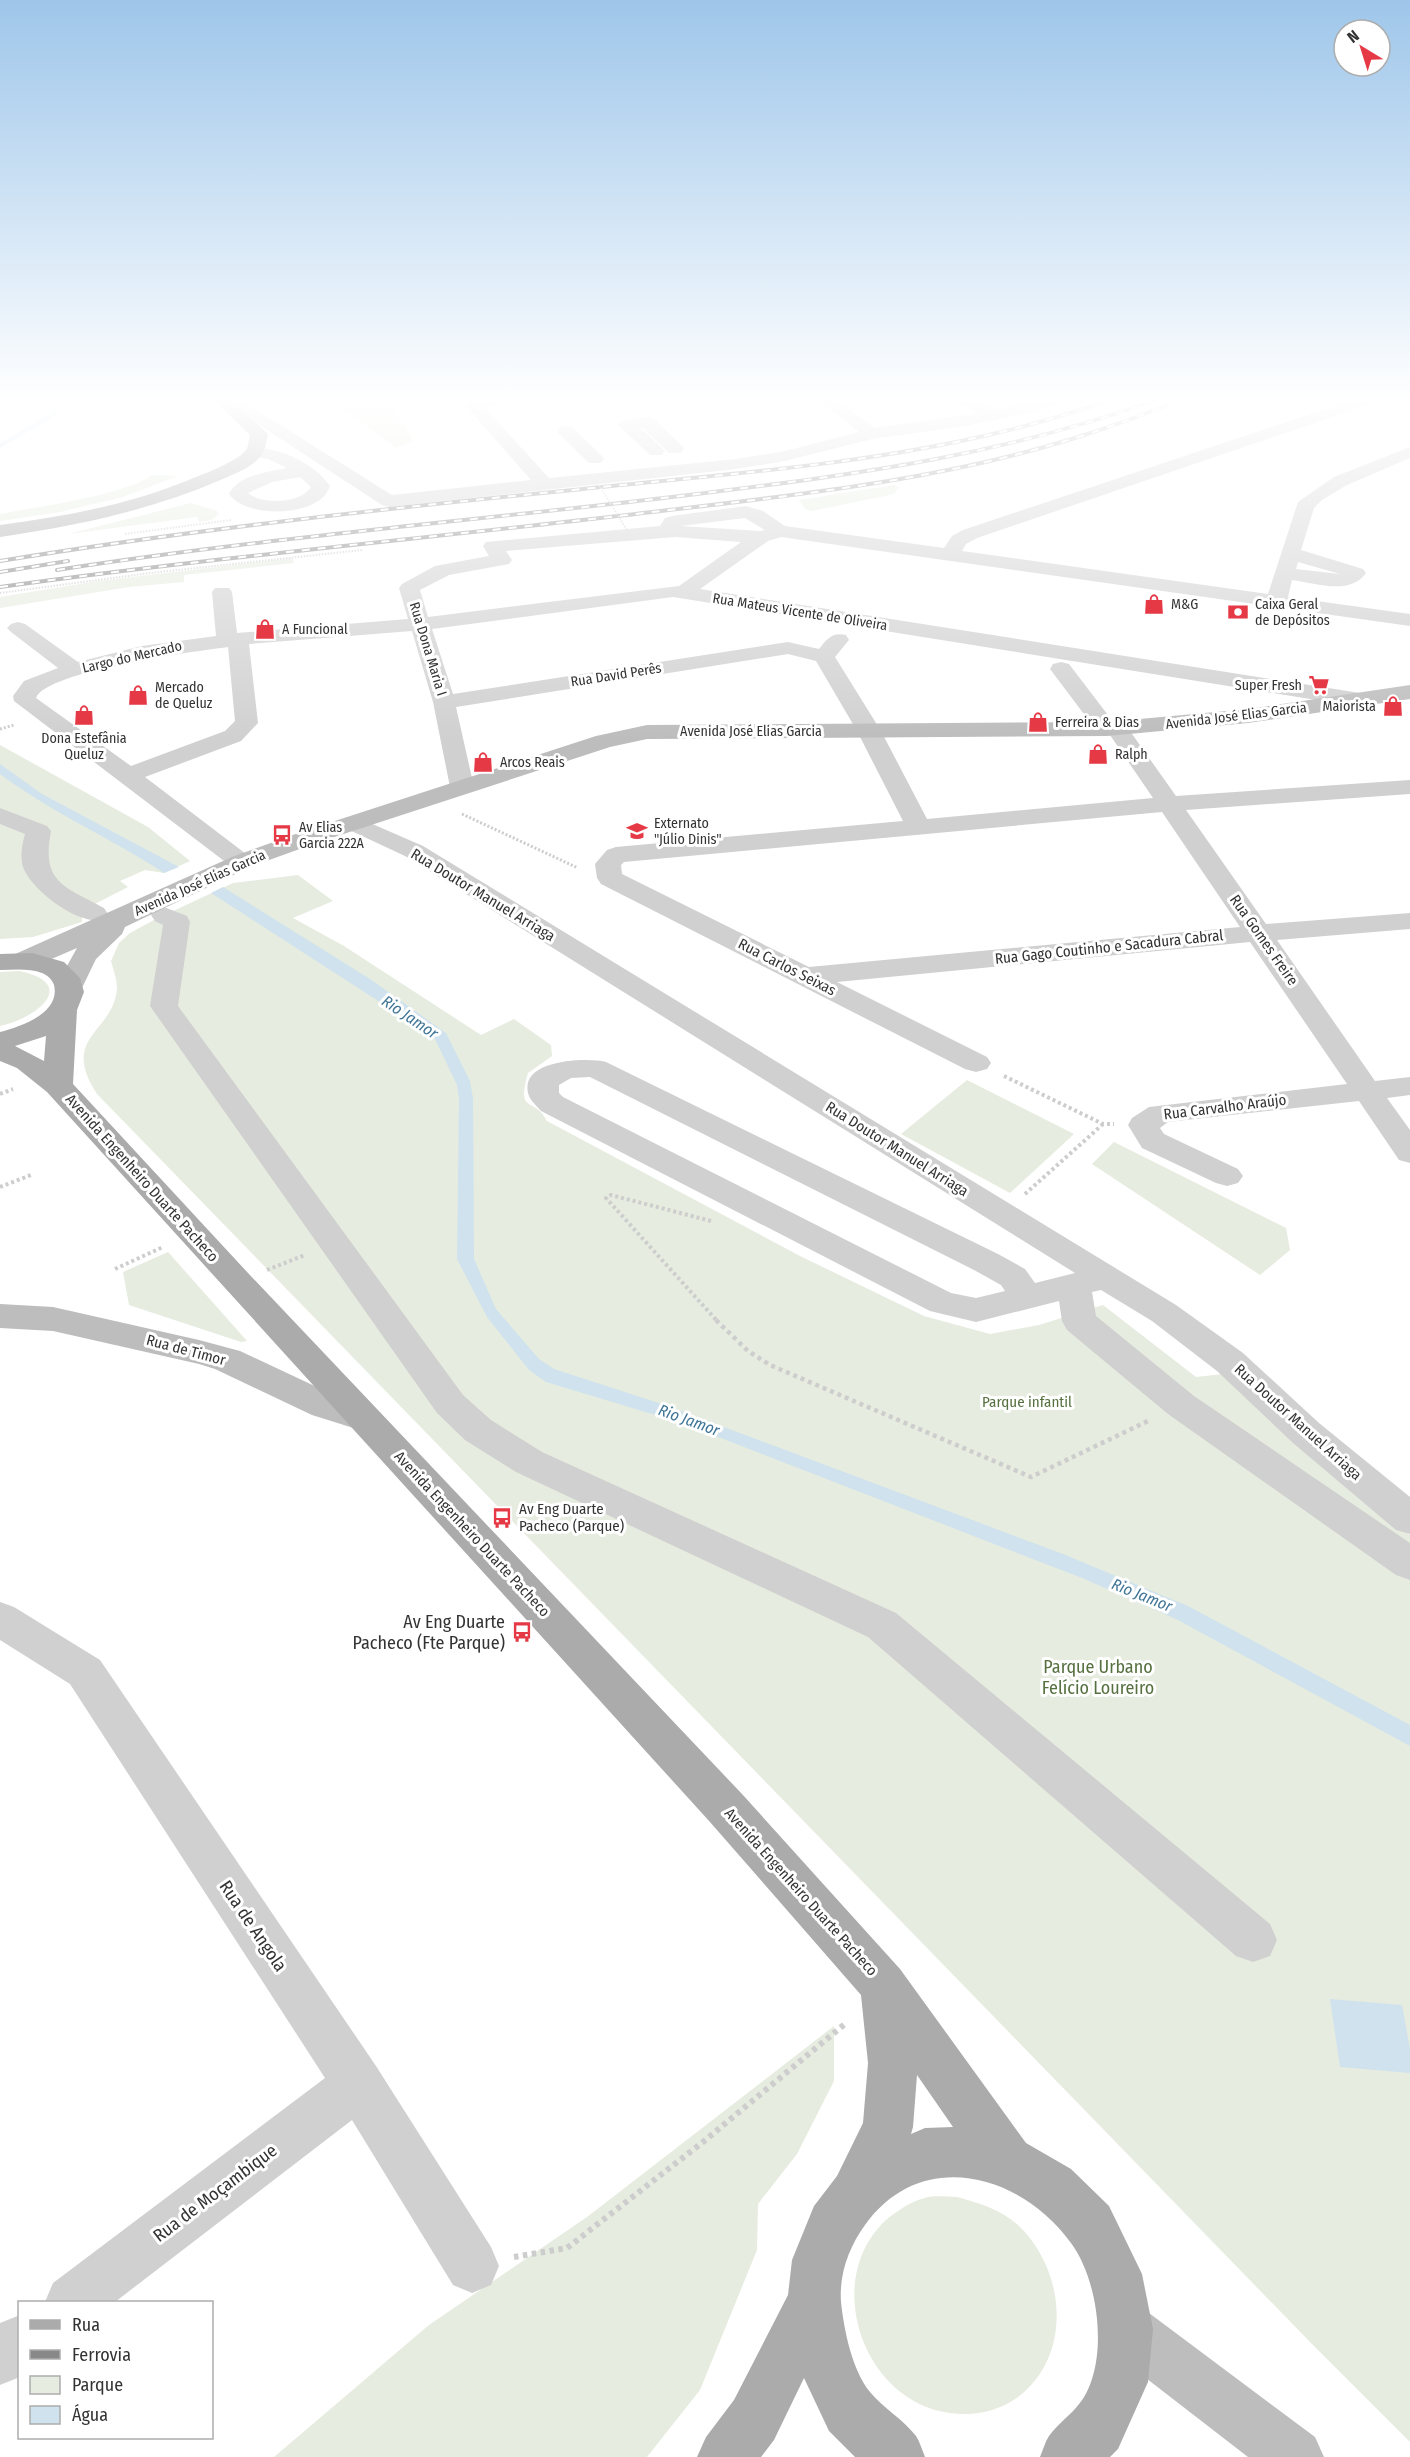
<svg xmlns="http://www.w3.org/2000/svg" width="1410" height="2457" viewBox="0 0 1410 2457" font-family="'Fira Sans Condensed',sans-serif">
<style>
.green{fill:#e6ecdf}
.water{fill:#cfe2ee}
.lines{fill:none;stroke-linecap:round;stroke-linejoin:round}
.path-far4{stroke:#cdcdcd;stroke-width:2;stroke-dasharray:1.5 1.5;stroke-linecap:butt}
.path-far3{stroke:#cdcdcd;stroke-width:3;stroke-dasharray:2 2;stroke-linecap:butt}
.path-far2{stroke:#cdcdcd;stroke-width:4;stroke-dasharray:3 3;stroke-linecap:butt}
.path-far1{stroke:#cdcdcd;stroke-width:4.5;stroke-dasharray:4 4;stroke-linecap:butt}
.path{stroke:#cdcdcd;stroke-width:6;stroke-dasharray:4.5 4.5;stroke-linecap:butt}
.street{fill:#d0d0d0;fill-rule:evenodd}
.secondary{fill:#bdbdbd;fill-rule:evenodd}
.primary{fill:#ababab;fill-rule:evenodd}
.rail-casing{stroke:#888;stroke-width:4}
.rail{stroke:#fff;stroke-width:2;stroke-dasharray:8;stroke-linecap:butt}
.path-bridge{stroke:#cdcdcd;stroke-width:2;stroke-dasharray:1.5 1.5;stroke-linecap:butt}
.labels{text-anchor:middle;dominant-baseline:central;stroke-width:6;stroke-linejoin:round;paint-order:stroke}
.far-poi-label{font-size:14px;fill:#333;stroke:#fff;text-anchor:start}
.far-street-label{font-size:14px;fill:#333;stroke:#fff}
.street-label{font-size:15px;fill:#333;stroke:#fff}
.park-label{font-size:15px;fill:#56703f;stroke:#fff}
.poi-label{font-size:15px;fill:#333;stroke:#fff;text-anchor:start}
.water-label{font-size:16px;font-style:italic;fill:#3f7597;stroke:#fff}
.near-poi-label{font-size:18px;fill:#333;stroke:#fff;text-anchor:end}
.near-park-label{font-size:18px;fill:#56703f;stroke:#fff}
.near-street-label{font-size:18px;fill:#333;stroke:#fff}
</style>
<rect width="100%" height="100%" fill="#fff"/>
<g class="green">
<path d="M327,396H385L414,441L396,448Z"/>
<path d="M152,475L178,476L123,497L60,512L0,521V514C33,508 129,494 152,475Z"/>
<path d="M894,485L899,487L894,494L812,511L805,509L799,500Z"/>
<path d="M191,503L217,511L219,514L211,520L199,522L197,517L68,534Z"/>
<path d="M292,558L294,563L184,575V582L129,587L0,608V597L98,581Z"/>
<path d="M0,745L148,827L190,861L164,873L145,870L120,881L128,887L79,912L82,915V922L33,937L0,939Z"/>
<path d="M298,875L333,901L293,918L344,946L481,1035L514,1019L551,1045L552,1056L528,1073C516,1116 534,1095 547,1121L800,1256L924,1316L990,1334L1039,1325L1103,1305L1196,1377L1223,1374L1410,1535V2442L1311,2343L97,1094C59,1036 114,1033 117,988C117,979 113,969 111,961L119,943L130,933L154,920L233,883Z"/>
<path d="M19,971C81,984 35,1019 0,1026V972Z"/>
<path d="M967,1080L1074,1134L1010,1193L901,1134Z"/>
<path d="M1114,1142L1286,1228L1290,1250L1260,1275L1092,1164Z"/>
<path d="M168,1252L247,1341L241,1342L129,1305L123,1272Z"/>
<path d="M834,2026V2081L797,2154L758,2204L757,2250L700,2390L647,2457H274L429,2325L587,2217Z"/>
<path d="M957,2197C979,2203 1000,2209 1018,2225C1066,2270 1073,2356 1018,2397C997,2412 975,2416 950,2413C863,2402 821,2280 886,2220C897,2211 911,2201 925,2198C935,2195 947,2197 957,2197Z"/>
</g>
<g class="water">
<path d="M59,396H66L55,416L0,448V443L50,414Z"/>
<path d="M0,764L42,794L179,867L164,873C111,838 52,813 0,774Z"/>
<path d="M223,887L370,979L446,1033L470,1081L473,1098L474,1259L496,1309L539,1359L554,1369L665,1405L1063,1554L1188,1606L1410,1725V1746L1176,1619L1082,1578L682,1423L546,1382L529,1370L487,1317L457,1259L459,1099L457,1085L434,1037L211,893Z"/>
<path d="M1330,1999L1402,2005L1410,2049V2073L1340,2067Z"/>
</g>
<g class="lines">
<g class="path-far4">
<path d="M125,534L231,520"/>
<path d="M0,593L150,573L362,550"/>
</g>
<g class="path-far3">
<path d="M0,729L14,725"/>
<path d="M462,814L578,868"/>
</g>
<g class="path-far2">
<path d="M1004,1076L1103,1124H1114"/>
<path d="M0,1094L13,1089"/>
<path d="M0,1187L31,1175"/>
<path d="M1025,1194L1103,1124"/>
<path d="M711,1221L611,1195L606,1198L718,1322"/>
<path d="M115,1269L163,1247"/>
<path d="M267,1270L305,1255"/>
</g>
<path class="path-far1" d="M716,1320L748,1351L770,1365L1031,1477L1148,1421"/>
<path class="path" d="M514,2257L567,2248L703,2142L846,2023"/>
<g class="street">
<path d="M215,396H234L392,495L531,480L466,406L468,402L495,396H559L551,401L505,403L485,408L549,478L736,459L785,451L859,432L814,396H832L875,428L980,413L942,399L940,396H962L1000,409L1053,396H1077L1075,399L1037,411L966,426L872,439L785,461L736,469L389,507L382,505Z"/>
<path d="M1364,396H1387L1385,399L977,538L966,544L962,551L1268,594L1298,502L1334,477L1410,447V458L1347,485L1322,500L1314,508L1301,550L1363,569L1366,573C1350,596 1315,583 1292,580L1288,597L1410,614V626L781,537L768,541L700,589L1360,693L1368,695L1371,700L1368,705L1360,707L673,597L432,629L453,694L788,642L819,649C827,639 832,632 846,635L849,640L835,657L881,731L927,819L1153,798L1110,735L1099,734L1050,669L1053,664L1061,662L1069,664L1114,723L1125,724L1176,796L1410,780V794L1186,810L1266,924L1410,913V929L1277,940L1375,1081L1410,1077V1095L1387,1098L1410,1130V1163L1399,1160L1359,1101L1168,1122L1160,1128L1164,1134L1238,1169L1243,1176L1238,1183L1227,1186L1216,1183L1142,1148L1128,1125L1132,1118L1149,1107L1347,1084L1250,942L837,982L987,1057L991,1063L987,1069L976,1072L965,1069L601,884L597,878L595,864L607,850L616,847L903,821L857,731L816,661L788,654L456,707L474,787L471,792L462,794L453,792L450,787L433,702L412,631L249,644L258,723L241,741L145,777L250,857L254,862L250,867L241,870L232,867L14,701L13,696L24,681L58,668L11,632L7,628L11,624L18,622L25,624L78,662L142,646L216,636L212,592L215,588H229L232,592L237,633L408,619L399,588L402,584L435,566L489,556L483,546L486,542L660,526L665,518L672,516L746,506L763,511L785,526L944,548L952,536L963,530ZM745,518L765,530L760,531L681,526ZM675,537L741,542L679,586L428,617L420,590L449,575L509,564L512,560L506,551ZM1298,562L1340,574L1296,569ZM228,647L235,721L225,731L131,766L36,698C46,671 197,651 228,647ZM1162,812L1240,927L809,967L622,874L621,865L624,862Z"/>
<path d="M647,417L653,418L681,445L684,449L681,453H669L643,428H641L665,451L662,455H650L618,425L621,421Z"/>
<path d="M566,426L572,427L601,455L604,459L601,463H589L560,435L557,431L560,427Z"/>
<path d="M255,447C283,450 313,462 330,486C328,490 326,495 322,498C303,516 245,517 229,494C238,475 268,472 287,468L268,459L249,456L246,452L249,448ZM300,477L311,487C300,504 263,505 248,493L272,482Z"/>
<path d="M0,808L47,826L51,831C41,883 64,886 104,908L108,914L104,920C79,926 32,891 23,867C20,856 22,845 25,834L0,824Z"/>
<path d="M354,816L423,846L1176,1305L1243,1353L1319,1423L1410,1497V1534L1396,1530L1293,1443L1217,1371L1152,1321L1101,1290L1092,1292L1096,1316L1194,1396L1410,1543V1580L1396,1575L1168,1414L1067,1330L1062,1321L1059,1301L976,1322L930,1311L541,1111C537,1106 531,1101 529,1096C516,1060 585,1057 606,1062L998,1254L1025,1269L1035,1283L1075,1273L405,856L345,828L342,823L345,818ZM590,1077L974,1270L1001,1285L1005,1291L976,1298L951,1293L563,1097L559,1093V1085L571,1078Z"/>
<path d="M164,907L187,916L190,922L178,1006L463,1395L491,1420L542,1452L896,1613L1270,1924L1277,1940L1270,1956L1253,1962L1236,1956L868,1637L516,1472L465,1440L437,1413L150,1006L163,925L155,921L151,915L155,909Z"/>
<path d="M0,1602L14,1607L100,1660L376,2066L491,2247L499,2266L491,2285L472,2293L453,2285L352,2120L115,2302H45L53,2283L325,2078L70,1684L0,1640Z"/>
<path d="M20,2315V2377L0,2385V2323Z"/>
</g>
<g class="secondary">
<path d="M1410,685V699L1248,723L1107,736L647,739L610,747L319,842L250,867L125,927L122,934L96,959L81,990L71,992L61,990L57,984L77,948L33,967L23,969L13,967L9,961L13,955L232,857L301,832L596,736L647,725L1107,722L1248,709Z"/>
<path d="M0,1304L53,1307L199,1340L240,1351L338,1397L376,1409L381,1418L376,1427L363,1431L312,1415L215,1369L199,1364L53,1331L0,1328Z"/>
<path d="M1126,2302L1145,2310L1315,2437L1324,2457H1248L1107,2348L1099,2329L1107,2310Z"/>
</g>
<g class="primary">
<path d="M210,396H227L268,434C266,444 265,452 258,459C247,470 231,475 218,481C148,511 75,526 0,537V525C67,516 133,504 196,477C211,471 227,465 241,455L247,449L250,435Z"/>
<path d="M32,953L64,962L80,978L84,992L77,1010L73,1084L248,1273L742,1794L900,1969L1026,2143L1071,2169L1109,2206L1142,2274L1153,2329L1148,2382L1118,2449L1110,2457H1040C1043,2450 1045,2442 1049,2436C1066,2414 1082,2410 1092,2379C1105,2339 1096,2277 1071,2243C1020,2173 921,2147 865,2225C849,2247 839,2274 841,2302C844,2330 852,2370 870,2392C883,2408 903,2419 916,2436C920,2442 922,2450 925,2457H855L829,2431L804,2378L774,2440L761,2457H697L706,2437L734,2400L788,2295L792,2260L814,2206L837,2176L863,2123L868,2063L861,1995L710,1822L47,1092L17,1068L0,1061V1032C20,1027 61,1013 54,985C52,979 47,975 42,973C29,968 14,970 0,970V954ZM46,1036L44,1061L15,1046ZM917,2075L953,2127L925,2128L911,2134L913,2127Z"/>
</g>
<g class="rail-casing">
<g id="rail">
<path d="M0,561C190,530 381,509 573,490C714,475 858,466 997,433C1040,423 1081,410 1123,396"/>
<path d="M57,570C270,537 484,520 697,494C859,474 1012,454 1166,396"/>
<path d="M0,572L68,561"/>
<path d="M0,587C209,558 418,539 627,515C777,497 931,483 1075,438C1114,426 1151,412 1189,396"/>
</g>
</g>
<use href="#rail" class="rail"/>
<path class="path-bridge" d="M596,480L630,535"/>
</g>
<linearGradient id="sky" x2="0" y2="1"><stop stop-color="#9ec6ea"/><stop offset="0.54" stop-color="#fff"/><stop offset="1" stop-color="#fff" stop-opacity="0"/></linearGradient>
<rect width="1410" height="740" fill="url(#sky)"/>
<defs>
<g id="shop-bare" transform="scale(1.62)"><path d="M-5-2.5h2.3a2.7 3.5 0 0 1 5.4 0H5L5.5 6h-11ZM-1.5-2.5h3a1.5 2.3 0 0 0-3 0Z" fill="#e63946" stroke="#fff" stroke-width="2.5" paint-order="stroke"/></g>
<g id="bank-bare" transform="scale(1.62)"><path d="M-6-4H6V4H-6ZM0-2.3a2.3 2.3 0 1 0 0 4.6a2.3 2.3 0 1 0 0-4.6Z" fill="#e63946" stroke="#fff" stroke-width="2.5" paint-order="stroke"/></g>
<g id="supermarket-bare" transform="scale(1.62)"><path d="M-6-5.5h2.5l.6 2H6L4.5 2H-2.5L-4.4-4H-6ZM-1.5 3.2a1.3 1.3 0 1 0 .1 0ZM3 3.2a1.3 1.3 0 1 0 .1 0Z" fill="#e63946" stroke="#fff" stroke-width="2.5" paint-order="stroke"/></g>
<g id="school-bare" transform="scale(1.62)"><path d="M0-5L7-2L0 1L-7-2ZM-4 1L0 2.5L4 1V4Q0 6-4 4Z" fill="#e63946" stroke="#fff" stroke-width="2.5" paint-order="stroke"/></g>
<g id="bus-bare" transform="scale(1.62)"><path d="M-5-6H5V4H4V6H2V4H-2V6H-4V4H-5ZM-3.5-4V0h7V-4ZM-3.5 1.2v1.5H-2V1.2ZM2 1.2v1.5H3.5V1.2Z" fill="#e63946" stroke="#fff" stroke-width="2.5" paint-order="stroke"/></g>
</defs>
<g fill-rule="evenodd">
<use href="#shop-bare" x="1154" y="604"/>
<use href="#bank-bare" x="1238" y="612"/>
<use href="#shop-bare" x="265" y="629"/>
<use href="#supermarket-bare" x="1319" y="685"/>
<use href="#shop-bare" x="138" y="695"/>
<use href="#shop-bare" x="1393" y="706"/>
<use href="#shop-bare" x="84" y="715"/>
<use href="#shop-bare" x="1038" y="722"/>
<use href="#shop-bare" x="1098" y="754"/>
<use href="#shop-bare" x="483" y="762"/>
<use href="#school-bare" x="637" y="831"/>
<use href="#bus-bare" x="282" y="835"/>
<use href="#bus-bare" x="502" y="1518"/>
<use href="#bus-bare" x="522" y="1632"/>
</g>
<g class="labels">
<g class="far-poi-label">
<text x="1171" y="604">M&amp;G</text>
<text x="1255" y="604">Caixa Geral<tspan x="1255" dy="16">de Depósitos</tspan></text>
<text x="282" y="629">A Funcional</text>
<text x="1302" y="685" text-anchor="end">Super Fresh</text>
<text x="155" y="687">Mercado<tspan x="155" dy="16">de Queluz</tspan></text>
<text x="1376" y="706" text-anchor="end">Maiorista</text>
<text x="1055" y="722">Ferreira &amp; Dias</text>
<text x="84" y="738" text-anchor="middle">Dona Estefânia<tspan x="84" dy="16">Queluz</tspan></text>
<text x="1115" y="754">Ralph</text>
<text x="500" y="762">Arcos Reais</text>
<text x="654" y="823">Externato<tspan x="654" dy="16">"Júlio Dinis"</tspan></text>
<text x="299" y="827">Av Elias<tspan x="299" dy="16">Garcia 222A</tspan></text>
</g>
<g class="far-street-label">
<text transform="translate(800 612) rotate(9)">Rua Mateus Vicente de Oliveira</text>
<text transform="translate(428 649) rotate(73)">Rua Dona Maria I</text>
<text transform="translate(132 657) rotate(-13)">Largo do Mercado</text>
<text transform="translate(616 675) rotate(-9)">Rua David Perês</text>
<text transform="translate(1236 716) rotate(-7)">Avenida José Elias Garcia</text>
<text x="751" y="731">Avenida José Elias Garcia</text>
<text transform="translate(200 883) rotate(-24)">Avenida José Elias Garcia</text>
</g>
<g class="street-label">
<text transform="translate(483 895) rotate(31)">Rua Doutor Manuel Arriaga</text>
<text transform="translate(1264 940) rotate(55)">Rua Gomes Freire</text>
<text transform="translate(1109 947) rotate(-6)">Rua Gago Coutinho e Sacadura Cabral</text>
<text transform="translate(787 967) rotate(27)">Rua Carlos Seixas</text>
<text transform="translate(1225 1107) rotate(-7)">Rua Carvalho Araújo</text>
<text transform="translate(897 1149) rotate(32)">Rua Doutor Manuel Arriaga</text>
<text transform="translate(142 1178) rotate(48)">Avenida Engenheiro Duarte Pacheco</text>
<text transform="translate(186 1350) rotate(15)">Rua de Timor</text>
<text transform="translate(1298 1422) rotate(42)">Rua Doutor Manuel Arriaga</text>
<text transform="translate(472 1534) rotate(47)">Avenida Engenheiro Duarte Pacheco</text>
<text transform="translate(801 1892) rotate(48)">Avenida Engenheiro Duarte Pacheco</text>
</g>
<g class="park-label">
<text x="1027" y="1402">Parque infantil</text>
</g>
<g class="poi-label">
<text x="519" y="1509">Av Eng Duarte<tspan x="519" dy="17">Pacheco (Parque)</tspan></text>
</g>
<g class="water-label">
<text transform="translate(410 1017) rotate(34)">Rio Jamor</text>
<text transform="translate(689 1420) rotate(20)">Rio Jamor</text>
<text transform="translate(1142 1595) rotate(22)">Rio Jamor</text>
</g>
<g class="near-poi-label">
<text x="505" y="1622">Av Eng Duarte<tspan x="505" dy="21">Pacheco (Fte Parque)</tspan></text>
</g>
<g class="near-park-label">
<text x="1098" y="1667">Parque Urbano<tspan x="1098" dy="21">Felício Loureiro</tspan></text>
</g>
<g class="near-street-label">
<text transform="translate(253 1926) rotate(56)">Rua de Angola</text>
<text transform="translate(215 2193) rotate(-37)">Rua de Moçambique</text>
</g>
</g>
<rect x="18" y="2301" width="195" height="138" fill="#ffffff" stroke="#adadad" stroke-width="1.5"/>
<rect x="30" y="2320" width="30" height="9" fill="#ababab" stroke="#adadad" stroke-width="1.5"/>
<text x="72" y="2331" font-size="18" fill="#333333">Rua</text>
<rect x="30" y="2350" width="30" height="9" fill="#888888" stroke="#adadad" stroke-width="1.5"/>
<text x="72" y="2361" font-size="18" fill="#333333">Ferrovia</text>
<rect x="30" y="2376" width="30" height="18" fill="#e6ecdf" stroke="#adadad" stroke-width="1.5"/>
<text x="72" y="2391" font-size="18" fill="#333333">Parque</text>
<rect x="30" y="2406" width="30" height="18" fill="#cfe2ee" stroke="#adadad" stroke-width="1.5"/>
<text x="72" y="2421" font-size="18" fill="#333333">Água</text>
<g transform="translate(1362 48) rotate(322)"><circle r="28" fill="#ffffff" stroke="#adadad" stroke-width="1.5"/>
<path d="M0-4.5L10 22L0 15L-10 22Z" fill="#e63946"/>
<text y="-9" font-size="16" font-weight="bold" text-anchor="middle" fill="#333333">N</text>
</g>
</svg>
